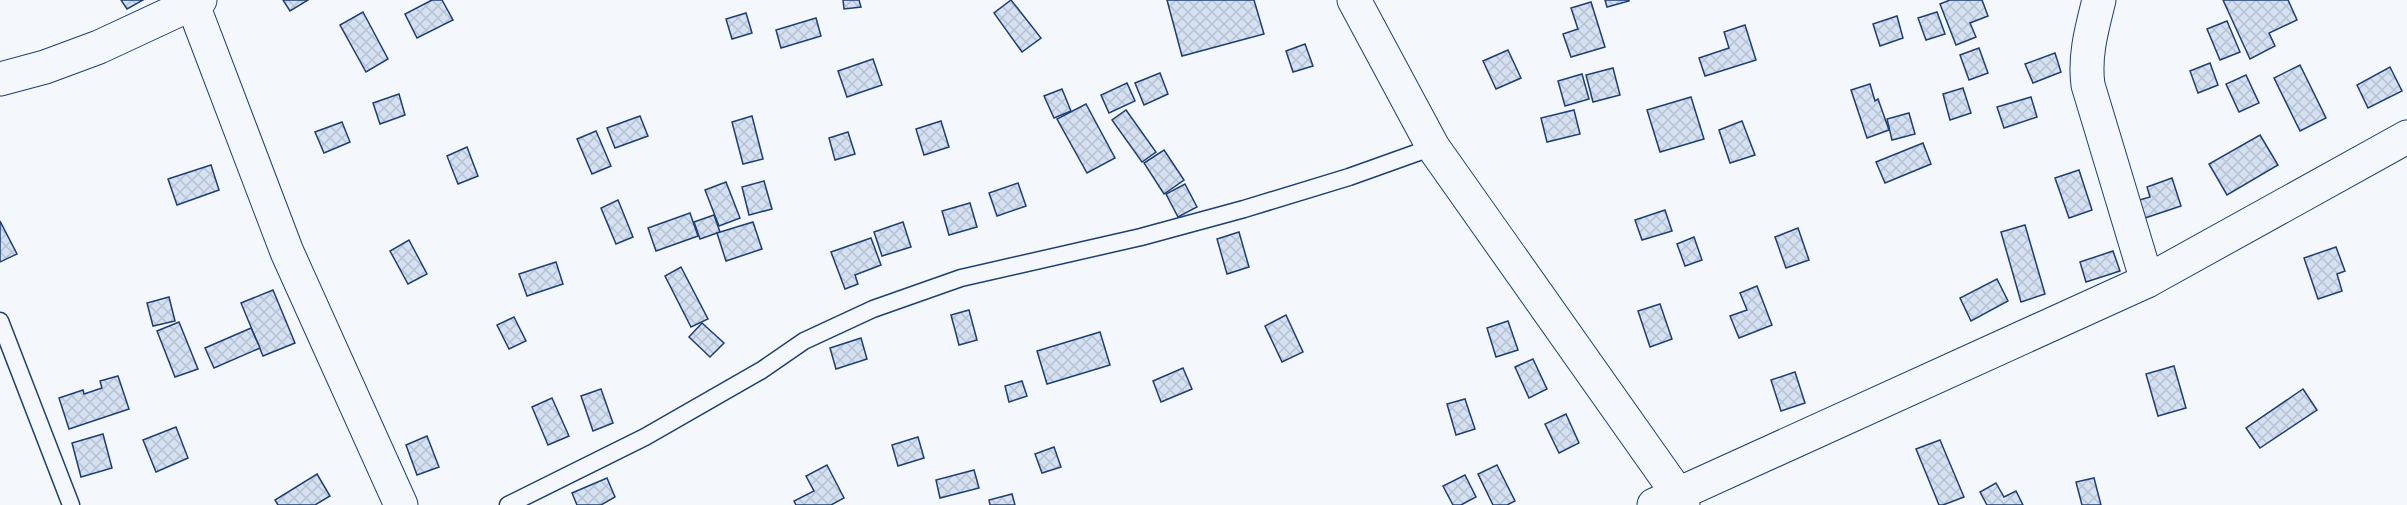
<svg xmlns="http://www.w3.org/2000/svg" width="2407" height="505" viewBox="0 0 2407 505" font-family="'Titillium Web',sans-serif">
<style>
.building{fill:url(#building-cross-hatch);stroke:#1d3f73;stroke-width:1.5}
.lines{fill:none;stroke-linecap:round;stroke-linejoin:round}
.service-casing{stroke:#1d3f73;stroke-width:19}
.minor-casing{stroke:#1d3f73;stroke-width:35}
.service{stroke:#f4f7fb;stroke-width:16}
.minor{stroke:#f4f7fb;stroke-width:33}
</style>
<defs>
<pattern id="building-cross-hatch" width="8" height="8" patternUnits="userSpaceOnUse" patternTransform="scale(1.5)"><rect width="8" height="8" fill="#d5e0f0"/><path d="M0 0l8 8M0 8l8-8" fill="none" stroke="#b6c1d1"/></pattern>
</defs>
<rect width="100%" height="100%" fill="#f4f7fb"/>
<g class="building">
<path d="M121,0H143L127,9Z"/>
<path d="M283,0H308L290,11Z"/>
<path d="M432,0H442L453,20L417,38L405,14Z"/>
<path d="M843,0H859L861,7L844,9Z"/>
<path d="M1011,0L1041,38L1022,52L994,13Z"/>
<path d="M1167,0H1254L1264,34L1182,56Z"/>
<path d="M1605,0H1629V1L1607,7Z"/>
<path d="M1950,0H1982L1988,16L1970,23L1976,37L1956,45L1940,4Z"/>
<path d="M2223,0H2288L2297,20L2269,33L2275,46L2250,59Z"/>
<path d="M1591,2L1605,47L1571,57L1563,34L1578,29L1571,8Z"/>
<path d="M363,12L388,59L366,72L340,25Z"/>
<path d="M1937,12L1945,34L1926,40L1918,18Z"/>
<path d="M746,13L752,33L732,39L726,19Z"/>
<path d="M1897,16L1903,38L1880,46L1873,24Z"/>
<path d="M816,18L821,36L781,48L776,30Z"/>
<path d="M2227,21L2240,52L2220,60L2207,29Z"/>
<path d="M1745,25L1756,60L1705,76L1699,58L1729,48L1724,32Z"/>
<path d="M1305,44L1313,66L1293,72L1286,51Z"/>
<path d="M1979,48L1988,73L1969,80L1960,55Z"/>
<path d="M1508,50L1521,78L1496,89L1483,61Z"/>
<path d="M2055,53L2061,72L2033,83L2025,64Z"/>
<path d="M873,59L882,85L847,97L838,71Z"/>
<path d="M2210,63L2218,85L2198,93L2190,71Z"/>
<path d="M2300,65L2326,118L2300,131L2274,78Z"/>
<path d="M2390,67L2402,91L2368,108L2357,85Z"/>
<path d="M1613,68L1620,95L1593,102L1586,75Z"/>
<path d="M1160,73L1168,94L1144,105L1135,83Z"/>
<path d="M1582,74L1589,99L1565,106L1558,81Z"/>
<path d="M2246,75L2259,103L2239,112L2226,84Z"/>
<path d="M1127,83L1135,101L1109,113L1101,95Z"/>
<path d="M1870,84L1875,101L1878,99L1889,130L1867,138L1851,90Z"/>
<path d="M1963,88L1971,113L1950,120L1943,94Z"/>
<path d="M1062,89L1071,111L1054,118L1044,96Z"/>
<path d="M399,94L405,115L380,124L373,103Z"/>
<path d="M1691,97L1704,139L1660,152L1647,110Z"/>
<path d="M2031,97L2037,117L2004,128L1997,107Z"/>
<path d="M1086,104L1115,158L1087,173L1057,119Z"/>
<path d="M1126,110L1156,152L1142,162L1112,120Z"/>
<path d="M1574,110L1580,134L1547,142L1541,118Z"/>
<path d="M1909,113L1915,134L1892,140L1887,119Z"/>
<path d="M640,116L648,136L615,148L607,128Z"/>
<path d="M752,116L763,159L743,164L732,122Z"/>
<path d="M941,121L949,147L924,155L916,129Z"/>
<path d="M1742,121L1755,155L1730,163L1719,130Z"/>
<path d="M342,122L350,142L324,153L315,132Z"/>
<path d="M596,131L611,166L592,174L577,139Z"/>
<path d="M848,132L855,154L835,160L829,138Z"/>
<path d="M2260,135L2278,165L2227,195L2209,164Z"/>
<path d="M1923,143L1931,164L1885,183L1876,162Z"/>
<path d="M467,147L478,176L458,184L447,156Z"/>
<path d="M1164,150L1184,180L1164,194L1144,163Z"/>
<path d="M211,165L219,190L177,205L168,179Z"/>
<path d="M2079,170L2092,210L2069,218L2055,178Z"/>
<path d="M2172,178L2181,206L2142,219L2136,201L2150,197L2147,187Z"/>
<path d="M764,181L772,209L749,215L742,187Z"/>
<path d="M726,182L740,218L719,226L705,190Z"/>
<path d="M1018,183L1026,206L997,216L989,193Z"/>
<path d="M1185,184L1197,207L1178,217L1166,194Z"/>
<path d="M618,200L633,237L616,244L601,208Z"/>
<path d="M970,203L977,227L949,235L942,211Z"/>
<path d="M1665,210L1672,231L1642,240L1635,220Z"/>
<path d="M690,213L698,236L656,251L648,228Z"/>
<path d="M714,215L720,232L700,239L694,222Z"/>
<path d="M0,221L17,254L0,262Z"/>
<path d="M753,222L762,249L726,261L717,233Z"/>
<path d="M903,222L911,247L882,256L874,232Z"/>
<path d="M2025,225L2045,294L2021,302L2001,232Z"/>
<path d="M1798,228L1809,260L1786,268L1775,237Z"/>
<path d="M1239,232L1249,267L1227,274L1217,239Z"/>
<path d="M1694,237L1702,260L1685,266L1677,244Z"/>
<path d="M871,238L881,265L855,275L858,284L845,289L831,252Z"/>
<path d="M409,240L427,274L408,284L390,251Z"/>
<path d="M2336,247L2345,271L2337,274L2342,291L2318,299L2304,258Z"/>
<path d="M2113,251L2120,271L2086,282L2080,262Z"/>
<path d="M556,262L563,284L527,296L519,274Z"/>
<path d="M681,267L708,319L691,327L665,276Z"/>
<path d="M1997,279L2008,301L1971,321L1960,298Z"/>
<path d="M1757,286L1772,325L1739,338L1730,316L1747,310L1740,293Z"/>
<path d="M273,290L295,343L263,356L241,303Z"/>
<path d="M169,297L175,321L153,326L147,303Z"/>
<path d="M1660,304L1672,339L1650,347L1638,311Z"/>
<path d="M969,310L977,340L959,345L951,315Z"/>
<path d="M1286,315L1303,352L1282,362L1265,326Z"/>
<path d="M514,317L526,341L509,349L497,325Z"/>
<path d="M1508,321L1518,350L1496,357L1487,328Z"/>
<path d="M179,322L198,369L175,377L157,331Z"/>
<path d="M702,323L724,343L710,357L689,337Z"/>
<path d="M251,328L260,348L214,368L205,348Z"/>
<path d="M1100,332L1110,365L1047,384L1037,351Z"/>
<path d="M861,338L867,359L836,369L830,348Z"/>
<path d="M1533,359L1547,389L1529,398L1515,367Z"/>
<path d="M2174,366L2186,408L2158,416L2146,374Z"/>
<path d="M1183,368L1192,389L1161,402L1153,381Z"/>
<path d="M1795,372L1805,403L1781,411L1771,380Z"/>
<path d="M118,376L129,409L69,429L59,398L83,390L84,394L102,388L100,381Z"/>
<path d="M1022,381L1027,396L1009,402L1005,386Z"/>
<path d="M601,389L613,423L593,431L581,396Z"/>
<path d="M2303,389L2317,410L2260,448L2246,428Z"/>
<path d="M552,398L569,436L548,445L532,407Z"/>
<path d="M1465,399L1475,429L1456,435L1447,404Z"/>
<path d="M1566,414L1579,443L1559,453L1545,424Z"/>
<path d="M176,427L188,458L156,472L143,440Z"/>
<path d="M103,434L112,468L81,477L72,443Z"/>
<path d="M427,436L439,467L417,475L406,445Z"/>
<path d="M918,437L924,458L898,466L892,445Z"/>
<path d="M1940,440L1964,497L1943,505H1939L1916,449Z"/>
<path d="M1054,447L1061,467L1042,473L1035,454Z"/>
<path d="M827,465L844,498L831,505H796L794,501L814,491L806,476Z"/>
<path d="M1497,465L1515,501L1507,505H1493L1478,474Z"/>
<path d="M974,470L979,488L940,498L936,480Z"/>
<path d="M317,474L330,496L315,505H278L275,500Z"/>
<path d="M1465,475L1476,497L1461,505H1453L1443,486Z"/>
<path d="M607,478L615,497L601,505H577L572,493Z"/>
<path d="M2094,478L2101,505H2082L2076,482Z"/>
<path d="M1996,483L2004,497L2016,491L2023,505H1987L1980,492Z"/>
<path d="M1012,494L1015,505H990L989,500Z"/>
</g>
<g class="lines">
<g class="service-casing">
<g id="service">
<path d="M0,321L71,505"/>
<path d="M508,505L645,437L762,370L804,341L873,309L961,278L1141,237L1244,209L1349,177L1433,147"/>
</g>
</g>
<g class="minor-casing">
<g id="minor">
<path d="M1354,0L1433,147L1678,494L1683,505"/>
<path d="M2099,0C2092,28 2084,56 2088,85L2147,281"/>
<path d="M193,5L287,252L401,505"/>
<path d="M0,79L45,67L99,47L200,0"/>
<path d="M1654,505L2147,281L2407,137"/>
</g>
</g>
<use href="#service" class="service"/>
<use href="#minor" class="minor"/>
</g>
</svg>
